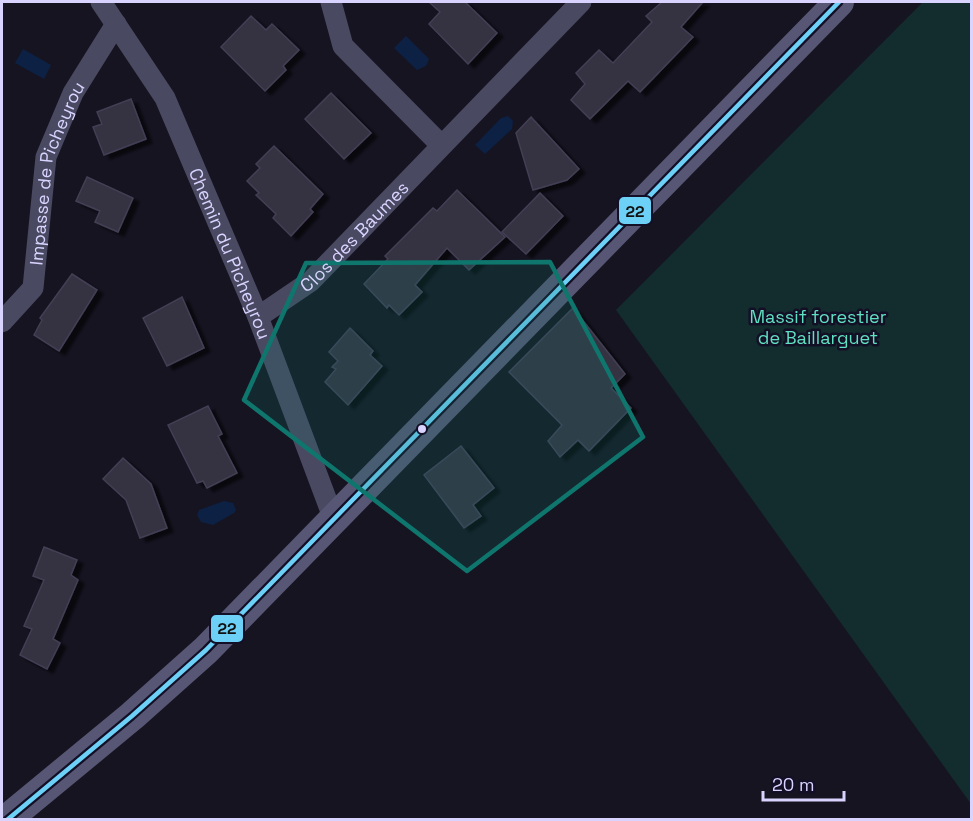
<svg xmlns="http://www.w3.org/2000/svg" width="973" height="821" viewBox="0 0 973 821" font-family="'Space Grotesk',sans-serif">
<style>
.green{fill:#132c2d}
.water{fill:#0d2144}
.building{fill:#343243;stroke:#433f54;stroke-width:1.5;filter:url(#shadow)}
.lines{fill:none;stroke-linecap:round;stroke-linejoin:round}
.street{stroke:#4a4962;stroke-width:21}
.secondary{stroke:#575674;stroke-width:30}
.bus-1-casing{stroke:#130f26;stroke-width:9}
.bus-1{stroke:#6dd0f6;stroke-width:4.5}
.marked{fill:#0f766e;fill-opacity:0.2;stroke:#0f766e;stroke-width:4.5;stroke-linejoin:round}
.bus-dot{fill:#d9d4ff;stroke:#130f26;stroke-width:2}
.labels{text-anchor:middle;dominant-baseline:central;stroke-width:5;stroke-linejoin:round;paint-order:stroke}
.street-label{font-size:18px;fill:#d9d4ff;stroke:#130f26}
.park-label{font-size:18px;fill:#5fe0c0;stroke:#130f26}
.line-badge{stroke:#130f26;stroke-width:2}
.pale-badge-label{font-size:16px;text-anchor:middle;font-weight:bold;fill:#111}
</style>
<defs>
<filter id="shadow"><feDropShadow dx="6" dy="4" stdDeviation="1.5" flood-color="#0009"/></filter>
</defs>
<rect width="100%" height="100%" fill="#161421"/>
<path class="green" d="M923,2H971V804L616,310Z"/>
<g class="water">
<path d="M406,36L429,59L426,66L417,70L394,48Z"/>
<path d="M23,49L51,65L44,79L15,63Z"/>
<path d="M508,116L513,121L512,129L485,154L475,145L501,118Z"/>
<path d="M224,501L233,503L236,510L234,513L213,525L201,522L197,515L199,510Z"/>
</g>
<g class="building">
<path d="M429,2H465L497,33L468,64L429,24L440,12Z"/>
<path d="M662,2H703L681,27L693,37L640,92L628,81L590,119L571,100L585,84L576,73L599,50L613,63L652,22L646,16Z"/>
<path d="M251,16L266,30L272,24L299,50L283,66L286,70L265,91L221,47Z"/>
<path d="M331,93L371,133L344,159L305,119Z"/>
<path d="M131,99L146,139L104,155L93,127L102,124L97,112Z"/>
<path d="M531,117L579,169L567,180L533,190L516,133Z"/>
<path d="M274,146L323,194L310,209L313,212L291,236L273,218L276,214L256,195L259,193L247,181L260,168L256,164Z"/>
<path d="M87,177L133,198L118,232L95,222L100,211L76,201Z"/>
<path d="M457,190L505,237L469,270L447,248L415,285L422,292L399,315L389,305L387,308L364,284L388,259L385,256L433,208L437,211Z"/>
<path d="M540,193L563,216L526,254L502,232Z"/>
<path d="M72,274L97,290L59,351L34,335L42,320L40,318Z"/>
<path d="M182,297L204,348L167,366L143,318Z"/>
<path d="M573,308L625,374L611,388L631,408L589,451L578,440L560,457L548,441L562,425L509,372Z"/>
<path d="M350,328L373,351L370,355L382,366L348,405L325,382L336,369L332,367L338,361L329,352Z"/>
<path d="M208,406L222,434L218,436L237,473L207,488L203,481L197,483L168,425Z"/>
<path d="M461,446L494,488L473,505L481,516L464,528L424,475Z"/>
<path d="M123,458L151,484L167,528L140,538L126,500L103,479Z"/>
<path d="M44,547L77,560L71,575L78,580L53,639L60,643L47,669L20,655L32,629L24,626L44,580L33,576Z"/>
</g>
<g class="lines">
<g class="street">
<path id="s1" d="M101,2L165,98L258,317L333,517"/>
<path d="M331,2L343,46L441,145"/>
<path id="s2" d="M258,317L311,281L581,2"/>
<path id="s3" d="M2,322L33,288L46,157L73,93L116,24"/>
</g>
<path class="secondary" d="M6,820L132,716L206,650L839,2"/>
<g class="bus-1-casing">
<path id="bus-1" d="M7,820L132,716L206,650L839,2"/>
</g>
<use href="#bus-1" class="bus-1"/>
</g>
<path class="marked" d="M550,262L643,437L467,571L244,400L306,263Z"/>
<circle class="bus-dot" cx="422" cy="429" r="5"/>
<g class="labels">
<g class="street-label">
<text stroke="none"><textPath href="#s3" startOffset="164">Impasse de Picheyrou</textPath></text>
<text stroke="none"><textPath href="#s2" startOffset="126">Clos des Baumes</textPath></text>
<text stroke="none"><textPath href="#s1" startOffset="284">Chemin du Picheyrou</textPath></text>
</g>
<g class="park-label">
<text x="818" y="316">Massif forestier<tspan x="818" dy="21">de Baillarguet</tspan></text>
</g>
</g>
<g class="line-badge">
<rect x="618" y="196" width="34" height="29" rx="6" fill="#6dd0f6"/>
<rect x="210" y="614" width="34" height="29" rx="6" fill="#6dd0f6"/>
</g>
<g class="pale-badge-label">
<text x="635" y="217">22</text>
<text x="227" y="634">22</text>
</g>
<rect width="973" height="821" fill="none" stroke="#d9d4ff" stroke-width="6"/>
<path d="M763 791v9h81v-9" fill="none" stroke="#d9d4ff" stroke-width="3"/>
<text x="772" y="791" font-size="18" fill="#d9d4ff" stroke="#130f26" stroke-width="4.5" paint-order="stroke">20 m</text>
</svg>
